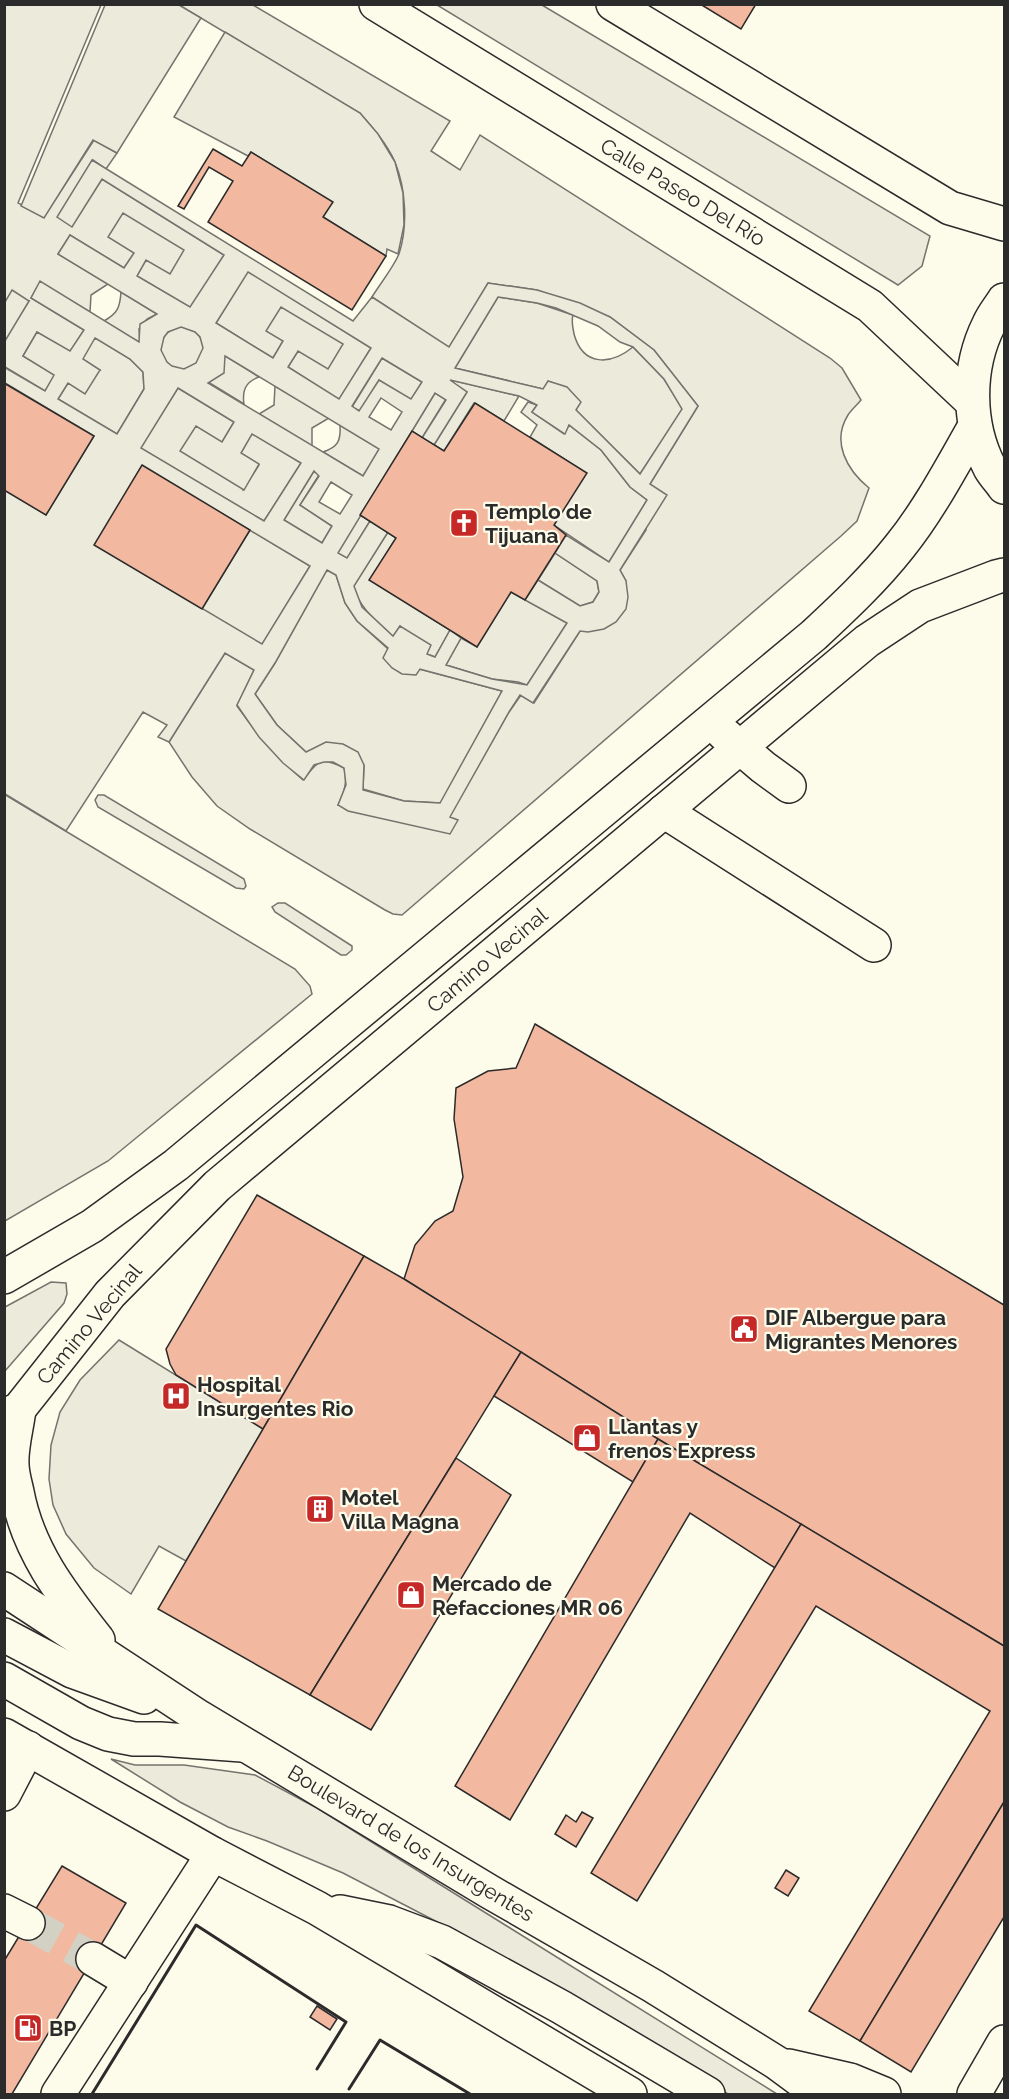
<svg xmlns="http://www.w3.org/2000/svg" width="1009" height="2099" viewBox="0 0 1009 2099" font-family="Raleway,sans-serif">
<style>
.green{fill:#ecebdb;stroke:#74746e;stroke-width:1.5}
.parking{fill:#eceadb;stroke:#74746e;stroke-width:1.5;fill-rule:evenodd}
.building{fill:#f2b8a0;stroke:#2b2b2b;stroke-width:1.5}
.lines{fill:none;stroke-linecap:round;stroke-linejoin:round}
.minor-tunnel{stroke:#d3d1c4;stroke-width:33;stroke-dasharray:33 16;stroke-linecap:butt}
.minor-casing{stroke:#2b2b2b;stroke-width:36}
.major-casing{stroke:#2b2b2b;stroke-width:36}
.minor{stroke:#fdfbea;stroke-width:33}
.major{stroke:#fdfbea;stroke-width:33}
.wall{stroke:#2b2b2b;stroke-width:3}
.labels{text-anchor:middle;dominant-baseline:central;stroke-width:4.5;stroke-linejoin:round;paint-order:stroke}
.street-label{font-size:21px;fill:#2b2b2b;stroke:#fdfbea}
.poi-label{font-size:21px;font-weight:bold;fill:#2b2b2b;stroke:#fdfbea;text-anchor:start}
</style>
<rect width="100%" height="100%" fill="#fdfbea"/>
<g class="green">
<path d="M5,5H101L18,203L44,217L94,140L117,153L106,169L93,160L72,226L102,179L224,255L191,308L137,276L146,260L134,253L124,268L70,235L58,254L108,284L91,295L90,312L40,282L31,298L84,330L70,352L37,332L23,356L55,375L45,391L5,367L4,341L29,301L5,304Z"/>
<path d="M179,5H253L450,121L431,151L460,170L480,135L830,358L842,368L861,400C857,405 851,410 848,415C831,442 847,470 869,488L857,521L841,536L402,915L393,914L385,910L250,829L217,806L192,777L169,742L225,653L254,670L237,706C257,734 277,758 303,780C318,762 320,755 344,768C348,782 344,792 338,805L449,817L509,712L521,695L534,703L580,631L626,581L620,570L646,530L650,484L698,406L654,350L610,317L537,290L488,283L449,348L372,297C380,284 393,268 399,254C408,226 406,189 395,162C387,144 373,128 360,113Z"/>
<path d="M437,5H542L930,236L922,266L898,285Z"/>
<path d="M248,271L371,348L339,400L288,367L298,351L342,344L281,308L283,341L273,358L216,323Z"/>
<path d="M121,292L157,314L147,319L139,329L140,343L104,321C118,313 120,307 121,292Z"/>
<path d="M498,297L537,303L573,315C571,322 573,327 574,334C583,367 611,365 633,347L664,379L683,409L640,474L576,410L543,389L455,368Z"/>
<circle cx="182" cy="348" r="21"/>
<path d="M95,337L130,359L143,372L144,389L117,434L58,399L68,383L100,370L82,359Z"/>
<path d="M224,355L259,377C245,382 242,391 244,404L208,382C221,376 225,370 224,355Z"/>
<path d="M382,358L422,382L411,400L379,380L360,411L352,407Z"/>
<path d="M447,379L519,396L504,421L474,403L444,451L434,445L467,392Z"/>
<path d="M275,386L329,418L312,428V446L259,414L274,405Z"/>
<path d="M178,388L234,422L222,442L243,490L259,465L241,453L252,433L301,463L264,521L140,448Z"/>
<path d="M435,393L446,399L422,438L412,431Z"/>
<path d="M528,402L537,405L532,412L564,434L569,425L601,450L630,487L647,500L609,562L554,525L586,473L530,437L537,425L521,412Z"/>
<path d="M340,425L380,449L363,476L323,452C338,447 341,441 340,425Z"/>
<path d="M314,471L319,475L300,505L332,526L322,543L284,520Z"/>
<path d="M360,515L370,521L347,559L337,553Z"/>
<path d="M250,530L310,566L262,645L202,609Z"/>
<path d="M388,532L396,538L370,580L450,630L435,657L427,654L400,626L393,637C375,619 362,611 353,587Z"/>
<path d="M555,553L597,581L599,592L593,602L580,606L538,580Z"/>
<path d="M327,570L336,575L345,603L357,621L388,649L419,669L502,691L441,803L404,801L363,789L364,765L306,752L277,725L255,694L275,663Z"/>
<path d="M511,592L567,623L527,685L518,682L492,679L446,665L461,638L477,647Z"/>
<path d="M4,794L295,969L310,986L312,994L108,1161L5,1221Z"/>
<path d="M98,795H104L244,879L246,886L244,889L236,888L98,807L95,800Z"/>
<path d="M278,903H285L352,946V950L346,955H341L275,912L272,907Z"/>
<path d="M51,1282L66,1283L67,1294L64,1303L5,1371V1307Z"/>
<path d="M111,1759L135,1765H184L255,1775L317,1808L777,2094H728L445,1926L343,1873L267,1841L228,1827L180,1802Z"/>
</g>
<g class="parking">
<path d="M105,5H179L201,18L117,153L93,140L44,218L21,206Z"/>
<path d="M225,32L360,113L378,134L395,162L403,193L404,225L398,254L387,249L386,256L323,217L332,202L251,152L248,156L174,117Z"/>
<path d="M92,160L353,321L372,297L449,347L488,283L537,290L580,303L610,317L654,350L698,406L650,484L667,495L620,570L626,581L628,597L626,609L616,622L604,629L588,632L580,631L533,703L520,695L509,712L450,817L458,820L450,834L348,811L338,805L346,785L344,768L333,762H324L314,765L304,780L283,763L259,737L237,705L254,670L225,653L169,742L158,737L167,725L143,712L66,831L5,794V490L46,515L94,436L5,383L4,367L45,391L54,375L23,356L37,332L70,351L84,330L31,298L40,281L139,342L140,324L157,314L58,254L70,235L124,268L134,253L108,237L123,213L184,250L170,274L146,260L137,276L190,307L224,255L102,179L72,227L57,217ZM248,272L371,348L339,399L288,367L298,351L328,369L343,344L281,307L266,331L283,341L273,358L216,323ZM498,297L537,303L556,308L598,326L620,342L633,347L664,379L682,409L640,474L576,410L581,402L567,387L548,381L543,389L455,368ZM181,327L195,332L200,337L203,348L196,363L184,369L172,366L167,362L161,350L164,337L168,332ZM95,338L130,359L143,372L144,389L117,434L58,399L68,383L85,394L100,370L83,359ZM225,356L379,449L363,476L208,383L224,373ZM382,358L422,382L411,399L379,380L359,411L352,406ZM450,380L519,396L537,405L532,412L565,434L569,425L601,450L630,487L647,500L609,562L566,535L555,553L597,581L599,592L593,602L580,606L538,580L525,600L567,623L527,685L492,679L446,665L461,638L450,630L435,657L427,654L431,645L400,626L393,636L362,607L354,586L388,532L370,521L347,558L338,553L435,393L446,400L422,438L434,445L467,392ZM178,388L234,422L222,442L196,426L180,451L244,490L259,464L241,453L252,434L301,463L264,521L141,448ZM381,398L402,412L391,430L369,417ZM142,466L310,566L262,644L95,545ZM314,471L319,476L300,505L332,526L322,543L284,520ZM331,482L352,495L340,514L319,502ZM327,570L336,575L345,603L357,621L388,648L383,658L392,668L402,674L416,675L420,669L502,691L440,803L404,801L363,790L364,765L358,752L343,744L326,742L306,752L277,725L255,694L275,663Z"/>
<path d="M12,290L29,301L5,341V302Z"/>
<path d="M119,1340L263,1429L186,1561L159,1546L131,1594L94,1568L66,1534L53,1505L49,1479L51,1445L60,1412L80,1380Z"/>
</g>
<g class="building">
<path d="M700,4H756L741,29Z"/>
<path d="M213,149L242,166L251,152L333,202L323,217L386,256L352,310L208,222L233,181L209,167L184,209L178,206Z"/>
<path d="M4,383L94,436L46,515L4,490Z"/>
<path d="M475,403L587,473L554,525L566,535L525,600L511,592L477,647L369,580L396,538L360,515L412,431L444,451Z"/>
<path d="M142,465L250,530L202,609L94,545Z"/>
<path d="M535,1024L1004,1305V1646L658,1439L404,1279L415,1245L435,1221L453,1211L463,1177L454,1119L456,1088L488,1071L516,1068Z"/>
<path d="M257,1195L364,1256L263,1429L176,1375L170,1364L166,1349Z"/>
<path d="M364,1256L404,1279L521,1352L310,1695L158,1609Z"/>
<path d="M521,1352L658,1439L633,1482L494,1396Z"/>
<path d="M658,1439L801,1524L775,1568L690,1513L510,1820L455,1786Z"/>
<path d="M456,1458L511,1495L371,1730L310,1695Z"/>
<path d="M801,1524L1004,1646V1802L860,2041L809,2011L990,1711L816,1606L637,1901L591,1873Z"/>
<path d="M1004,1802V1917L911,2072L860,2041Z"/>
<path d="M582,1812L593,1818L576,1847L555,1834L566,1815L576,1822Z"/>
<path d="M62,1866L126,1903L12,2094H4V1961Z"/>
<path d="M786,1870L799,1878L788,1896L775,1888Z"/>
<path d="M317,2006L337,2019L330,2030L310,2017Z"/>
</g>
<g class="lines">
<path class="minor-tunnel" d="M28,1923L93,1959"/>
<g class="minor-casing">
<g id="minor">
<path d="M723,733L763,767L789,786"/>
<path d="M664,811L874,945"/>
<path d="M4,1277L92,1226L176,1165L814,635C844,607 874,579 900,546C929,510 952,466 975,426"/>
<path d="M4,1416L19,1409L110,1294L217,1186L867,641L920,606L996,577L1004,575"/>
<path d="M4,1794L28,1748"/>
<path d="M4,1911L28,1923"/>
<path d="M93,1959L131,1982"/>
<path d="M58,2094L213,1854"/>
<path d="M974,2094L1004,2042"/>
</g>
</g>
<g class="major-casing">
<g id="major">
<path d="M376,4L870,306L972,402"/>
<path d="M613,4L950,208L1004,224"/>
<path d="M1004,300C999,308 993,315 989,324C967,368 967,424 990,468C994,475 1000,481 1004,487"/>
<path d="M19,1409C17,1427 11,1447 12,1464C12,1473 15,1483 17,1492C28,1551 62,1594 98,1640"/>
<path d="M4,1589L199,1717L490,1892L653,1986L777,2063L819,2094"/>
<path d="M4,1635L72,1671L144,1697"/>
<path d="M4,1679L81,1723L108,1734L134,1739H160L242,1745"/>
<path d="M4,1735L213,1854L317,1908L630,2094"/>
<path d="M340,1912L389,1922L442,1942L561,2007L708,2094"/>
<path d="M789,2066L850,2080L884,2094"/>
</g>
</g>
<use href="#minor" class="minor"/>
<use href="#major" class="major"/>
<g class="wall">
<path d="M349,2089L380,2040L470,2094"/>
<path d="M92,2094L196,1925L346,2022L317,2069"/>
</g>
</g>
<defs>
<g id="church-square" transform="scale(1.5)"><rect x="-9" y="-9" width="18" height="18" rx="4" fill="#c62828" stroke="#fdfbea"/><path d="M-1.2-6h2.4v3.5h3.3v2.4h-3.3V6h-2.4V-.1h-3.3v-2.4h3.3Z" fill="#fff"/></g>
<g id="civic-square" transform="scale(1.5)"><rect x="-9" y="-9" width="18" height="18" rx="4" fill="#c62828" stroke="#fdfbea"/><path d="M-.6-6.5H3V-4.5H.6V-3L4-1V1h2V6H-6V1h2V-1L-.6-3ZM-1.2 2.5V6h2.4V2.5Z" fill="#fff"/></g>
<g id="hospital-square" transform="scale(1.5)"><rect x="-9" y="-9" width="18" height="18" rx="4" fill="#c62828" stroke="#fdfbea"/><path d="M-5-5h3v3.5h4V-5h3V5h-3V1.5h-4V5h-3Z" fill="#fff"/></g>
<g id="shop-square" transform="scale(1.5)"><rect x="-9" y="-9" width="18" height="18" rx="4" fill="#c62828" stroke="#fdfbea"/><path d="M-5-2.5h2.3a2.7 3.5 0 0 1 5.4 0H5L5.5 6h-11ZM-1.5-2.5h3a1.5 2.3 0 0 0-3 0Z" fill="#fff"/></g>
<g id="building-square" transform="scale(1.5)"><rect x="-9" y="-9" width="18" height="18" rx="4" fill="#c62828" stroke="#fdfbea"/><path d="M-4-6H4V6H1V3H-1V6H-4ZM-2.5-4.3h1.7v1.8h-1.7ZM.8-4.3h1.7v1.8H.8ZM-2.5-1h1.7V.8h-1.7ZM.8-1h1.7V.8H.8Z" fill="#fff"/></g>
<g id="fuel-square" transform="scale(1.5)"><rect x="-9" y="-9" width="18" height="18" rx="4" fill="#c62828" stroke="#fdfbea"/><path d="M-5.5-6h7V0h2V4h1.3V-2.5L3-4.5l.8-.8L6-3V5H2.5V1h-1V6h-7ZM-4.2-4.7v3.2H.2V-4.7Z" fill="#fff"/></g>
</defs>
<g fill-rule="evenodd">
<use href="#church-square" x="464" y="523"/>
<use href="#civic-square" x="744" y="1329"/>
<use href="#hospital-square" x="176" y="1396"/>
<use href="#shop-square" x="587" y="1438"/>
<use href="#building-square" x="320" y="1509"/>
<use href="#shop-square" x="411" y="1595"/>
<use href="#fuel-square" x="28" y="2028"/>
</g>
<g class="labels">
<g class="street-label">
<text transform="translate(683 192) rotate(31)">Calle Paseo Del Río</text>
<text transform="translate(487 960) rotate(-40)">Camino Vecinal</text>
<text transform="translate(89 1324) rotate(-50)">Camino Vecinal</text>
<text transform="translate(411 1843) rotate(31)">Boulevard de los Insurgentes</text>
</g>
<g class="poi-label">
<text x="485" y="511">Templo de<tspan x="485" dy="24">Tijuana</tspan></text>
<text x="765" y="1317">DIF Albergue para<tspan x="765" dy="24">Migrantes Menores</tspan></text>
<text x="197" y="1384">Hospital<tspan x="197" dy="24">Insurgentes Rio</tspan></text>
<text x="608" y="1426">Llantas y<tspan x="608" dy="24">frenos Express</tspan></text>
<text x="341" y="1497">Motel<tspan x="341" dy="24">Villa Magna</tspan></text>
<text x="432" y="1583">Mercado de<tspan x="432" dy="24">Refacciones MR 06</tspan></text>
<text x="49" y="2028">BP</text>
</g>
</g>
<rect width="1009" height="2099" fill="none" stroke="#2b2b2b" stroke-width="12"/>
</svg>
